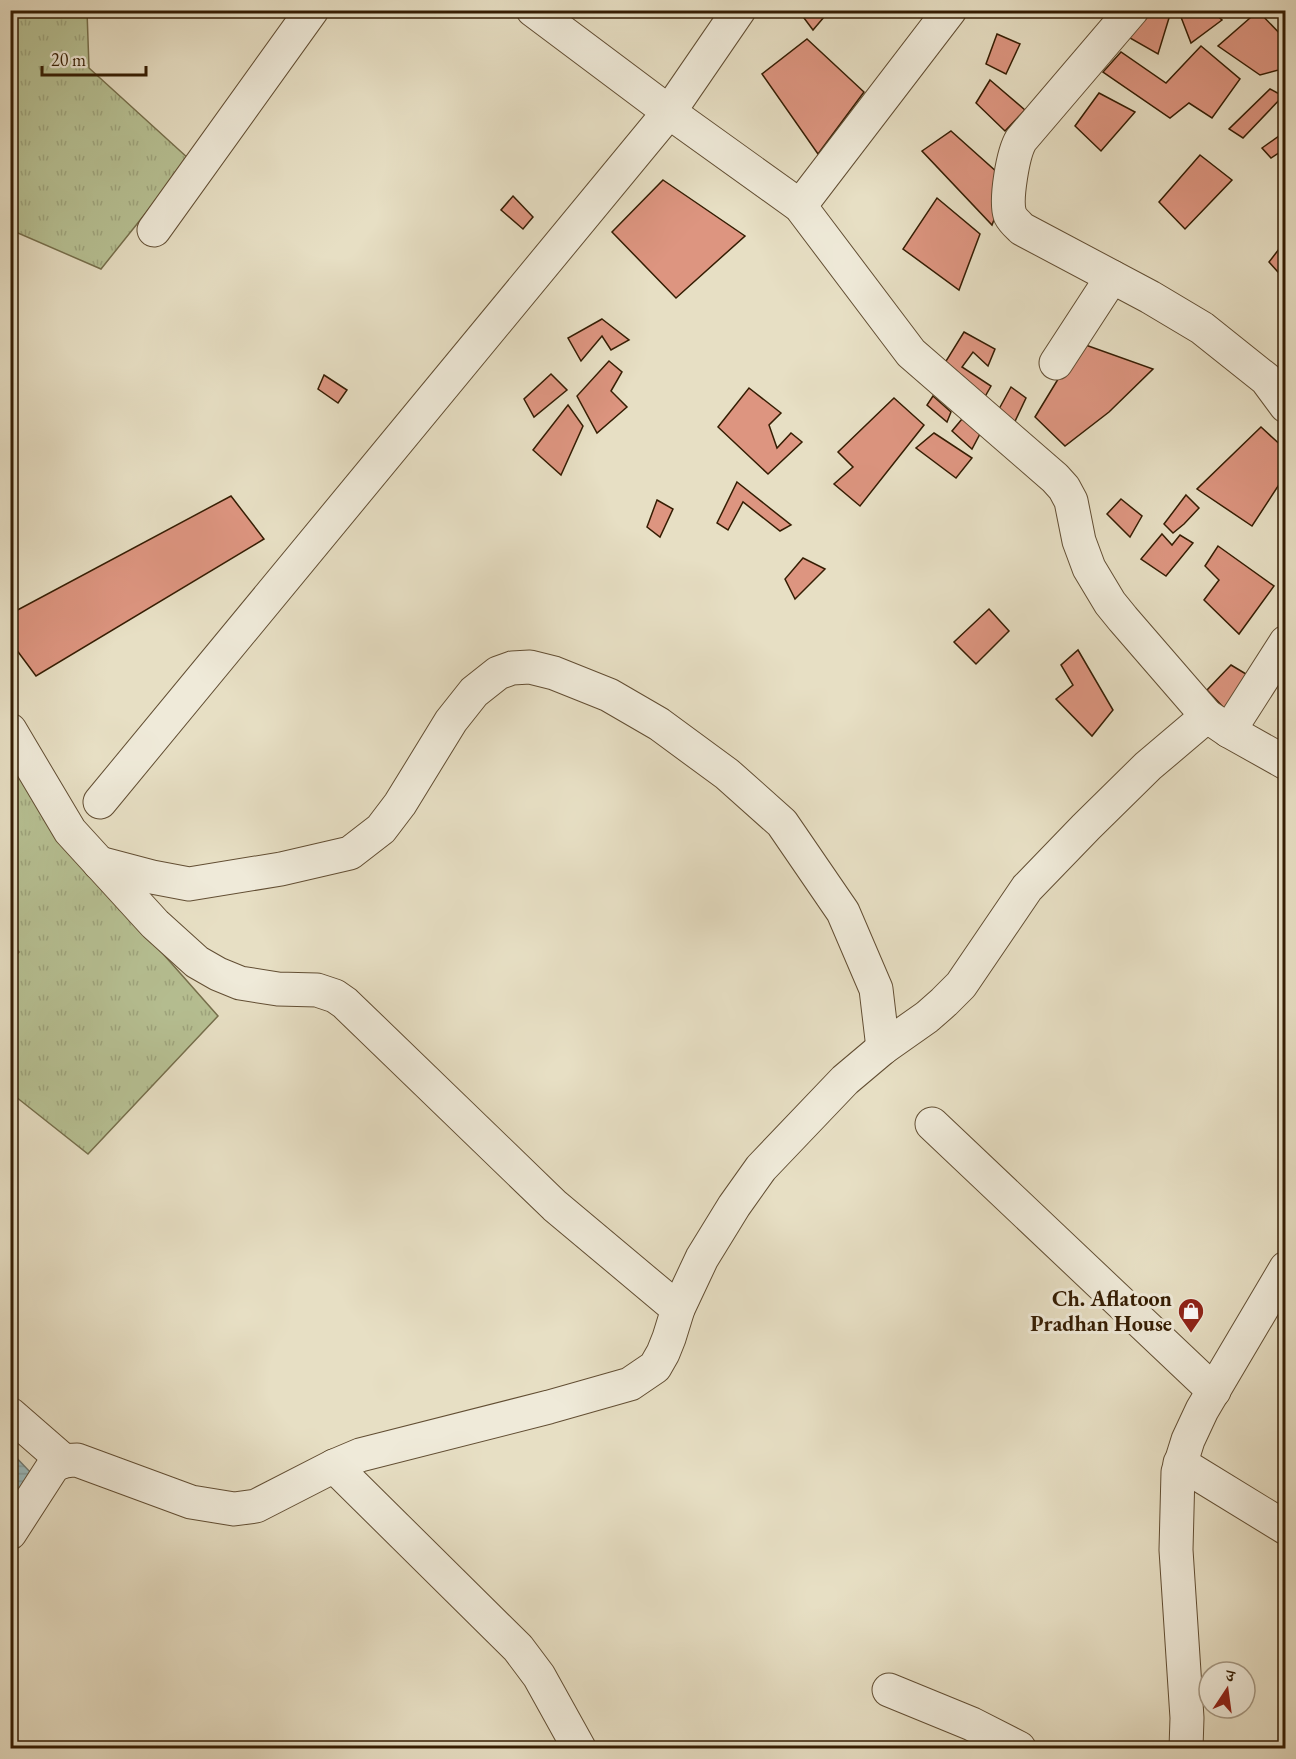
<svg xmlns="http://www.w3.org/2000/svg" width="1296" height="1759" viewBox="0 0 1296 1759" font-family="'EB Garamond','Noto Serif Devanagari',serif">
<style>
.grass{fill:url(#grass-tufts);stroke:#766f4c;stroke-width:1.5}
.water{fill:url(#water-rules);stroke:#727b73;stroke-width:1.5}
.building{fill:#dd9580;stroke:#351d03;stroke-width:1.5}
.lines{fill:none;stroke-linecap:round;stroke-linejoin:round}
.minor-casing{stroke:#624e33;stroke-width:35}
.minor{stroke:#efead9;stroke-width:33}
.labels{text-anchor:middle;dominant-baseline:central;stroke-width:6;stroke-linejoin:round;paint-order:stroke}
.poi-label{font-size:22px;font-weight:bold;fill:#351d03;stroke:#efead9;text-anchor:end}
</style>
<defs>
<pattern id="grass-tufts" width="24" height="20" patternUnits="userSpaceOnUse" patternTransform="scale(1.5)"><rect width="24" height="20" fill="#b7c194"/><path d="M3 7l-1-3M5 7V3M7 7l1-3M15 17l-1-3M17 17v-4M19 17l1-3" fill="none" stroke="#9ea57e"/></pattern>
<pattern id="water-rules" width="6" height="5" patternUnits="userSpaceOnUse" patternTransform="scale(1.5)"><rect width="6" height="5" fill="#9ababd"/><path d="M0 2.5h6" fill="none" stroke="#859fa1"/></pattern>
</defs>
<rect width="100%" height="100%" fill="#e7dfc4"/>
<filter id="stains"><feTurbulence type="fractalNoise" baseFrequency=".00333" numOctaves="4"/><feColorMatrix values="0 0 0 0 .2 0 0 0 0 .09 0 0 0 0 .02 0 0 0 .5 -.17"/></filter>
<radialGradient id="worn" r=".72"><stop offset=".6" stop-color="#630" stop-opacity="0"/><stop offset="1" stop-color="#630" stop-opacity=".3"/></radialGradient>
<g class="grass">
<path d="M11,11H87L89,68L189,159L101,269L11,230Z"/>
<path d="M10,755L119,904L218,1016L88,1154L11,1093V962L19,952L10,940Z"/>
</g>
<path class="water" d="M11,1452L32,1474L11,1510Z"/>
<g class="building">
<path d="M798,10H830L813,30Z"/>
<path d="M1138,10H1158L1169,18L1158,54L1123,34Z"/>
<path d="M1181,10H1211L1222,20L1191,43L1179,12Z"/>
<path d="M1282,10H1286V25L1279,15Z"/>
<path d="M1258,11L1286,40V68L1260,75L1218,46Z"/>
<path d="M997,34L1020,44L1006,74L986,64Z"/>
<path d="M807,39L864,92L818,154L762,74Z"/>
<path d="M1201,46L1240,79L1212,118L1189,103L1170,118L1103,72L1121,52L1166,83Z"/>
<path d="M990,80L1025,110L1005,131L976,103Z"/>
<path d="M1270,89L1283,96L1243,138L1229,129Z"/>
<path d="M1099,93L1135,112L1101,151L1075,126Z"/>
<path d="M951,131L1008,182L992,225L922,151Z"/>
<path d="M1286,131V148L1271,158L1262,148Z"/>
<path d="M1200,155L1232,180L1185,229L1159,202Z"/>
<path d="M663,180L745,236L676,298L612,232Z"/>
<path d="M513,196L533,217L523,229L501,210Z"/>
<path d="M937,198L980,234L959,290L903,249Z"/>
<path d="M1286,240V281L1269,262Z"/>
<path d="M602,319L629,340L611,350L602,336L581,361L568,338Z"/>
<path d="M964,332L995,349L988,366L973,352L962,367L991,386L978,409L938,374Z"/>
<path d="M1080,343L1153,369L1109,412L1065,446L1035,417Z"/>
<path d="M609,361L622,372L611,391L627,407L597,433L577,396Z"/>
<path d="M551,374L567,390L534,417L524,399Z"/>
<path d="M324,375L347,390L338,403L318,389Z"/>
<path d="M1011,387L1026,398L1009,434L993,420Z"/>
<path d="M749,388L781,413L769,425L777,448L791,433L802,442L768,474L718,427Z"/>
<path d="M933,396L951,412L947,422L927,405Z"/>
<path d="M894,398L924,425L860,506L834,484L853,467L838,452Z"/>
<path d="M568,405L583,426L561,475L533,450Z"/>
<path d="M962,419L981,432L972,449L952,431Z"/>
<path d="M1261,427L1286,450V474L1252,526L1197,489Z"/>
<path d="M934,433L972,458L956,478L916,448Z"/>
<path d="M737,482L791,525L780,531L743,502L728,530L717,523Z"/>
<path d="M1186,495L1199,508L1184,524L1173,533L1164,524Z"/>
<path d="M231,496L264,539L36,676L10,641V614Z"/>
<path d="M1121,499L1142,516L1130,537L1107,514Z"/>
<path d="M657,500L673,509L660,537L647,527Z"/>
<path d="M1162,534L1172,545L1180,535L1193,543L1166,576L1141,559Z"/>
<path d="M1218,546L1274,586L1239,634L1204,600L1219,580L1205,566Z"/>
<path d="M803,558L825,569L795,599L785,579Z"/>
<path d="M989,609L1009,631L976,664L954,642Z"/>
<path d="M1078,650L1113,710L1092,736L1056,699L1073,685L1061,665Z"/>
<path d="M1231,665L1251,677L1225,709L1207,690Z"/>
</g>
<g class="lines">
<g class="minor-casing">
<g id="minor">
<path d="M533,10L669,112L800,206L911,353L1055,478L1064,488L1071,501L1079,541L1089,568L1110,603L1123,619L1207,716L1229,731L1286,763"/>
<path d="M1132,10L1021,140C1013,153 1005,200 1010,215C1013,221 1018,225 1022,229L1150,297L1202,328L1266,379L1286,406"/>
<path d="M800,206L950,10"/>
<path d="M154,230L312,10"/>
<path d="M1056,363L1112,277"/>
<path d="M10,730L70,831L155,924L197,962L218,974L240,983L278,989L317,990L335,996L345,1003L555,1206L678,1309"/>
<path d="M1229,731L1286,642"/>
<path d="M100,802L669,112L739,10"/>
<path d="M99,863L152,877L189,884L281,869L350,853L381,829L400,804L451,721L474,692L498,673L512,668L530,667L554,673L609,695L659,724L727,774L782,823L843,912L876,989L883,1048"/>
<path d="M932,1124L1214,1391"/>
<path d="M10,1414L64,1461"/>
<path d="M1180,1463L1286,1528"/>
<path d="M334,1466L518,1648L539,1676L579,1748"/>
<path d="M10,1533L52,1468C59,1461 67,1460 77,1460L191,1502L234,1509L256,1506L334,1466L360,1455L549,1407L630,1384L655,1367L663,1353L669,1338L678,1309L702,1258L734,1206L761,1168L845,1080L883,1048L927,1017L944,1002L961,985L1027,888L1086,827L1148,766L1207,716"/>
<path d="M889,1690L972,1724L1019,1748"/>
<path d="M1186,1748L1187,1718L1176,1550L1178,1472L1188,1440L1202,1410L1286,1268"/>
</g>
</g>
<use href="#minor" class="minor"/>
</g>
<defs>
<g id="shop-pin" transform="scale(1.35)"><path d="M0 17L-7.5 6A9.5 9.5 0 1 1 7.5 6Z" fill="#8f2418" stroke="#efead9"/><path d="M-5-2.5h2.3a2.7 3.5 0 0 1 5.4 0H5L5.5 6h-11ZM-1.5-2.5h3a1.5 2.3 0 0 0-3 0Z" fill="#fff"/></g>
</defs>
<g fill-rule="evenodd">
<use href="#shop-pin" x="1191" y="1311"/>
</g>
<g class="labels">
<g class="poi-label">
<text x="1172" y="1298">Ch. Aflatoon<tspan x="1172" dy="25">Pradhan House</tspan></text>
</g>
</g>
<rect width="1296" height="1759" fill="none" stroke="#e7dfc4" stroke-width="36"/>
<rect x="12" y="12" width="1272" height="1735" fill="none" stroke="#351d03" stroke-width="3"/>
<rect x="18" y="18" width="1260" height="1723" fill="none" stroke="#351d03" stroke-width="1.5"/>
<g transform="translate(1227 1690) rotate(13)"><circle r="28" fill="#efead9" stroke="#a59883" stroke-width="1.5"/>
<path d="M0-4.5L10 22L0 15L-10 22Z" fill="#8f2418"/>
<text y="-9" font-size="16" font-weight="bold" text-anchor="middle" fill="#351d03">उ</text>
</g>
<path d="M42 66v9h104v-9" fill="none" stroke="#351d03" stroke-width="3"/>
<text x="51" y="66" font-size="18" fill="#351d03" stroke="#efead9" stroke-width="4.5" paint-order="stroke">20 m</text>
<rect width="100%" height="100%" filter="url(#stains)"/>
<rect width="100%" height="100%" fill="url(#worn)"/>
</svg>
